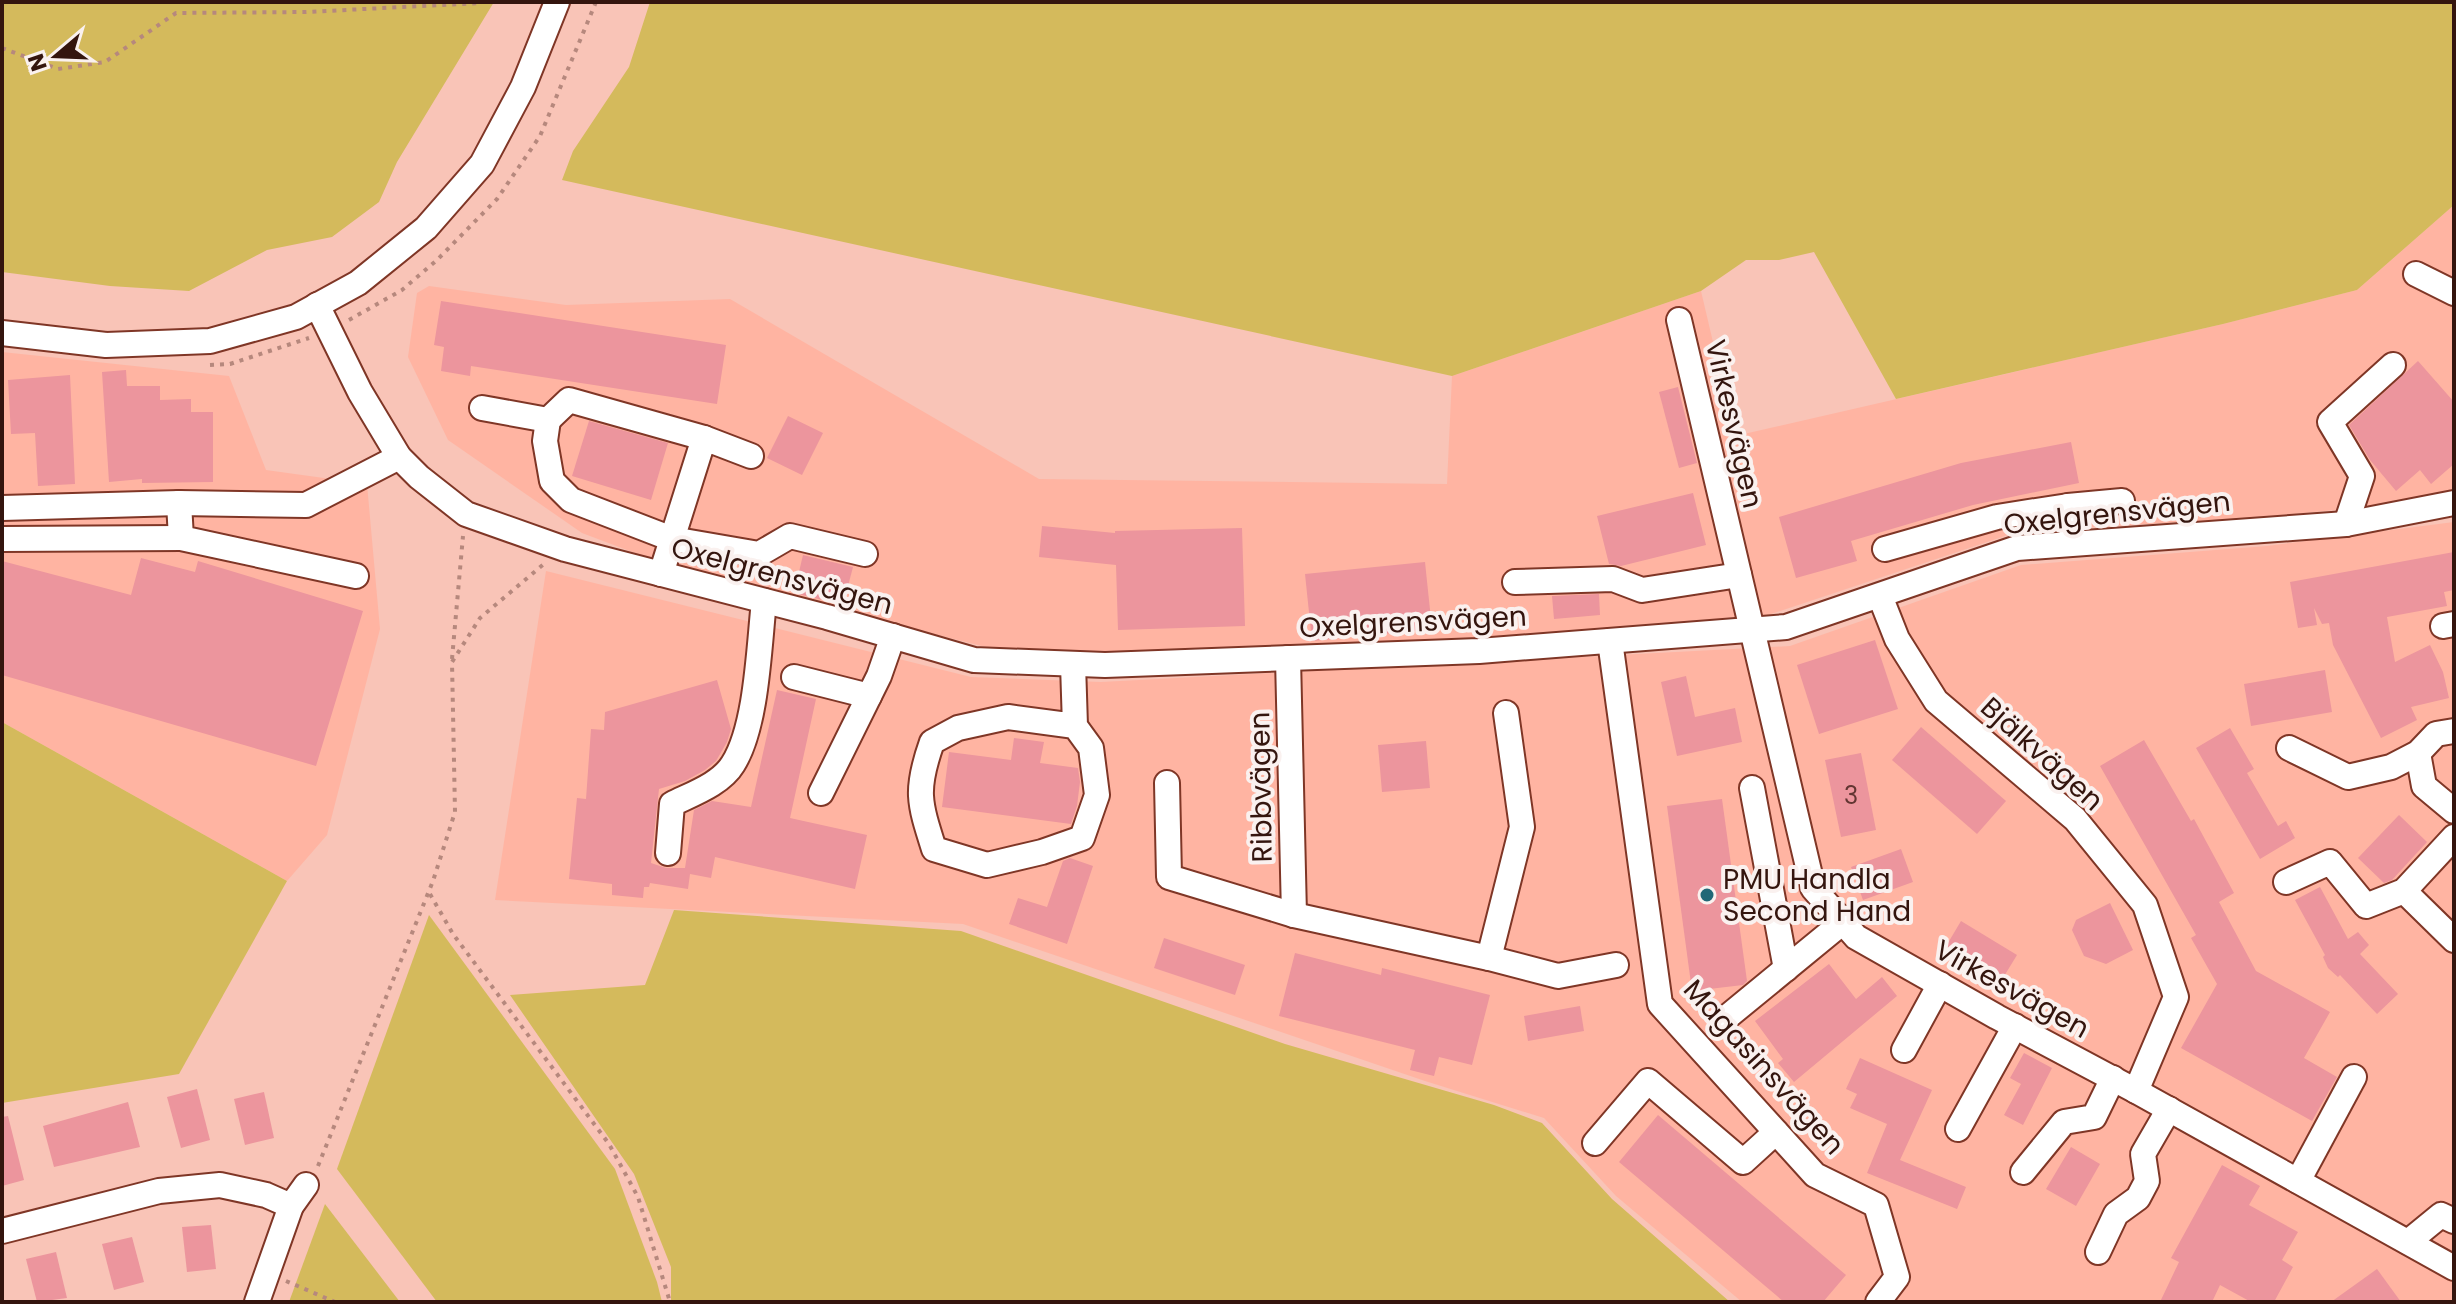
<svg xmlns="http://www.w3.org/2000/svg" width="2456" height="1304" viewBox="0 0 2456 1304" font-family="Poppins,sans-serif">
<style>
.built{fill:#ffb4a2}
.green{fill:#d4ba5c}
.building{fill:#ec959d}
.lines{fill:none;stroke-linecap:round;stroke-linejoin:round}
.minor-casing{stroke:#7f3626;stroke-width:28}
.path{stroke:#b6887d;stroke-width:4;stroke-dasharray:4 6;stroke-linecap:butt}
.minor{stroke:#fff;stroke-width:24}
.poi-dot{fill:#216877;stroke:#faf1ef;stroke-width:3}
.labels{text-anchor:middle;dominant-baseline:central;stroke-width:8;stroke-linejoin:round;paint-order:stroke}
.number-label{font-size:24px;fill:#623532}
.street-label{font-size:28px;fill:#34150e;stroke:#faf1ef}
.poi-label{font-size:28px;fill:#34150e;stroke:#faf1ef;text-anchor:start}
</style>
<rect width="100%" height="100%" fill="#f9c4b7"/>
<g class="built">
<path d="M2454,205V489L2373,506L2256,518L2020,531L1768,615L1363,647L1174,656L986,647L688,573L582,533L448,440L408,357L417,293L429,286L566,305L730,299L1039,479L1447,484L1452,376L1701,291L1735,436L2223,324L2357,290Z"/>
<path d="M2,352L229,376L266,470L367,484L380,629L327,835L287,881L2,722Z"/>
<path d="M2454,522V1302H1742L1616,1196L1544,1118L1425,1081L963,924L495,900L546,571L971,677L1101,682L1790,646L2021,565L2267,546Z"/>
</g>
<g class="green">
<path d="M2,2H494L397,162L379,202L332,237L267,250L189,291L110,286L2,272Z"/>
<path d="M650,2H2454V205L2357,290L2223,324L1896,399L1814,252L1779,260H1746L1701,291L1452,376L562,180L573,151L629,67Z"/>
<path d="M2,722L287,881L179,1074L2,1103Z"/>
<path d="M674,910L961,931L1285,1044L1494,1105L1542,1123L1612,1199L1730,1302H671V1267L634,1174L510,995L645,985Z"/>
<path d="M429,915L615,1169L657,1282L662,1302H437L337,1169Z"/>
<path d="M325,1204L400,1302H289Z"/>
</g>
<g class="building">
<path d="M441,301L726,345L717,404L471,366L470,376L441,371L444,347L434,345Z"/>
<path d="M2418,361L2454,402V464L2431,484L2420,470L2396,491L2370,460L2349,425Z"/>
<path d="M126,370L127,386H160V400L191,399V412H213V482L142,483V479L109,482L102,372Z"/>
<path d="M70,375L75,484L38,486L35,433L11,434L8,380Z"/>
<path d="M1678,387L1697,463L1679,468L1659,392Z"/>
<path d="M788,416L823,433L802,475L767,458Z"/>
<path d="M589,421L668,443L651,500L572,476Z"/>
<path d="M2071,442L2079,483L1973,505L1851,541L1857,561L1796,578L1779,517L1961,463Z"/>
<path d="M1693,493L1706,545L1621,566L1609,564L1597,516Z"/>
<path d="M1042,526L1115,533V531L1242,528L1245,626L1118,630L1116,565L1039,557Z"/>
<path d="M2454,552V590L2444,592L2447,606L2387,617L2395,662L2430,645L2443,672L2449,698L2411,707L2417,720L2381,738L2333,645L2329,623L2322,624L2314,608L2317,625L2298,628L2290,582Z"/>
<path d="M803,555L853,567L843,605L794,593Z"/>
<path d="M141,558L195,572L198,561L363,611L316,766L2,675V561L131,595Z"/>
<path d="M1425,562L1432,629L1312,641L1305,574Z"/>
<path d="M1599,594L1600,615L1554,619L1552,596Z"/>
<path d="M1875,640L1898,709L1819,734L1797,665Z"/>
<path d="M2325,670L2332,712L2251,726L2244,684Z"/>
<path d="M1686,676L1695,717L1735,708L1742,742L1677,756L1661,682Z"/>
<path d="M717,680L731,729L727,742L716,761L705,770L685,781L659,789L651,863L666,868H685L694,810L712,801L751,807L777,690L816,699L790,818L867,835L855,889L715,857L711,878L690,874L688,889L650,883L649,887H644L643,898L612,895V884L569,879L577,798L586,799L591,729L604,730L605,712Z"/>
<path d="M1921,727L2006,801L1977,834L1892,760Z"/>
<path d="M2230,728L2254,769L2247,773L2278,826L2286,821L2295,838L2260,859L2196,748Z"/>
<path d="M1014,738L1044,742L1040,763L1078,768L1080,782L1077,806L1071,824L942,807L949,752L1011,760Z"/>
<path d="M2144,740L2191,821L2194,819L2234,893L2219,902L2256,971L2330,1012L2304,1058L2337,1077L2312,1121L2181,1048L2217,984L2191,938L2196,935L2100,766Z"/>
<path d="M1426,741L1430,788L1382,792L1378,745Z"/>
<path d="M1861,753L1876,830L1841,837L1825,760Z"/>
<path d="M1722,799L1747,981L1743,985L1692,991L1667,806Z"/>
<path d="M2399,815L2427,842L2392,880L2384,883L2358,858Z"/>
<path d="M1901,849L1913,882L1863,900L1851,867Z"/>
<path d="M1070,858L1093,866L1067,944L1009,924L1018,898L1047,907L1063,861Z"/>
<path d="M2320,887L2348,939L2358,932L2369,945L2360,954L2398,994L2377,1014L2340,975L2338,977L2328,968L2323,957L2325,955L2295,900Z"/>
<path d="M2110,903L2133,950L2106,964L2084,956L2072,930L2076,920Z"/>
<path d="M1961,921L2017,955L1998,986L1942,953Z"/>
<path d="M1164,938L1245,965L1235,995L1154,968Z"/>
<path d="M1295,953L1381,975L1382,968L1490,995L1472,1065L1439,1057L1434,1076L1410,1070L1415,1050L1279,1016Z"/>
<path d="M1829,964L1856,999L1882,977L1897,996L1794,1082L1778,1063L1783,1059L1755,1021Z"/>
<path d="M1580,1006L1584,1031L1528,1041L1524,1016Z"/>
<path d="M2024,1053L2052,1068L2023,1125L2004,1115L2021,1084L2010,1078Z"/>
<path d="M1860,1058L1932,1090L1900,1160L1966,1187L1957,1209L1867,1173L1887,1124L1850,1108L1857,1094L1846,1089Z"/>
<path d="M197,1089L210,1140L181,1148L167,1097Z"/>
<path d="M264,1092L274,1138L245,1145L234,1099Z"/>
<path d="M128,1102L140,1147L54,1167L43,1126Z"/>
<path d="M1658,1115L1846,1275L1823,1302H1784L1619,1162Z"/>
<path d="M8,1116L24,1180L2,1186V1117Z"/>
<path d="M2071,1147L2100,1164L2076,1206L2046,1189Z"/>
<path d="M2222,1165L2260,1186L2249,1205L2298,1232L2282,1260L2293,1267L2274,1302H2251L2220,1285L2212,1302H2160L2179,1262L2171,1258Z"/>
<path d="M211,1225L216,1269L187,1272L182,1227Z"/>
<path d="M132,1237L144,1282L114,1290L102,1244Z"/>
<path d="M56,1252L67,1298L37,1302L26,1259Z"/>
<path d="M2377,1269L2401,1302H2331Z"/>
</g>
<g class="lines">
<g class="minor-casing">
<g id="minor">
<path d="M2416,274L2454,293"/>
<path d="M317,305L360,392L399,457L419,477L466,514L565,549L827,617L974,660L1105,665L1479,651L1786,627L2017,548L2346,524L2454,503"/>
<path d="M1679,320L1813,888L1856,937L1997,1017L2136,1091L2454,1268"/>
<path d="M2,333L106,345L210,341L296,317L358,283L426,228L482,164L523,87L557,2"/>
<path d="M482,408L548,420L545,441L552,481L571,500L672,539L759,554L790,536L865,554"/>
<path d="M548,420L569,400L704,438"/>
<path d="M179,503L181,538L356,576"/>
<path d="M2,508L179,503L306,505L399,457"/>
<path d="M2346,524L2362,476L2330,422L2393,365"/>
<path d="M2,539L181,538"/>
<path d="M2073,543L2068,506L2122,501"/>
<path d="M1885,549L1997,517L2068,506"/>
<path d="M661,574L704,438L751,456"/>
<path d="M1515,582L1613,579L1642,590L1739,575"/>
<path d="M1880,596L1897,639L1936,701L2075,819L2145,905L2176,997L2136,1091"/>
<path d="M2443,626L2454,624"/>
<path d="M1610,641L1660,1004L1815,1175L1876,1205L1897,1277L1878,1302"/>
<path d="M1288,658L1294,915"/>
<path d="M1073,664L1075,726L1008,717L958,728L932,742C915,790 919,802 934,849L987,865L1042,852L1082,838L1097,795L1091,748L1075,726"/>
<path d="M794,677L869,696"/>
<path d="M2289,748L2348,777L2391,767L2418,753L2436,734L2454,731"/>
<path d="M2418,753L2424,786L2454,811"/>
<path d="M1167,783L1169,877L1294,915L1489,958L1522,827L1506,713"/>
<path d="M1752,788L1786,969"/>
<path d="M821,793L879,676L893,636"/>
<path d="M668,853L672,804C692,794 721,784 733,764C757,726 759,646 764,601"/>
<path d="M2286,882L2330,862L2366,906L2404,891L2454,837"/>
<path d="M2404,891L2454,940"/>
<path d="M1489,958L1558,976L1616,965"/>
<path d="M1721,1022L1843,922"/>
<path d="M1904,1050L1940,984"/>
<path d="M1958,1129L2015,1026"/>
<path d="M1595,1143L1648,1081L1743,1162L1776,1132"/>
<path d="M2023,1172L2064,1122L2094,1117L2113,1078"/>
<path d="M2298,1181L2354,1077"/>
<path d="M2,1231L159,1191L220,1185L266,1195L291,1206"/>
<path d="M2408,1242L2441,1215L2454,1221"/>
<path d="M2098,1252L2116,1214L2138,1198L2147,1181L2143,1154L2169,1109"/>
<path d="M257,1302L291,1206L306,1185"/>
</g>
</g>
<g class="path">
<path d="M2,48L58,69L105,62L176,13L306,12L481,3"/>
<path d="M349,320L402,290L437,260L497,199L540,136L596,2"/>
<path d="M210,365L230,364L309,338"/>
<path d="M452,659L463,536"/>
<path d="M430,894L453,934L609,1144L638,1197L670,1302"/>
<path d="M318,1166L433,881L455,812L452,662L480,618L545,563"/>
<path d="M286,1281L335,1302"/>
</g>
<use href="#minor" class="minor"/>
</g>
<circle class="poi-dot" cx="1707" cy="895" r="8"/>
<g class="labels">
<g class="number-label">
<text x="1851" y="795">3</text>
</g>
<g class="street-label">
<text transform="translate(1734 424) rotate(77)">Virkesvägen</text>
<text transform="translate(2117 513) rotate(-6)">Oxelgrensvägen</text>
<text transform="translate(782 576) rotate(15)">Oxelgrensvägen</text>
<text transform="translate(1413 622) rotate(-3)">Oxelgrensvägen</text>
<text transform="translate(2042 754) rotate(42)">Bjälkvägen</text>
<text transform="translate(1261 787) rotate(-91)">Ribbvägen</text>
<text transform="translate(2012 989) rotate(29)">Virkesvägen</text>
<text transform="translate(1764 1067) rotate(48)">Magasinsvägen</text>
</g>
<g class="poi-label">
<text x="1723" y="879">PMU Handla<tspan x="1723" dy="32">Second Hand</tspan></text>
</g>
</g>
<rect width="2456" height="1304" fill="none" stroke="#34150e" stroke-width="8"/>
<g transform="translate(56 56) rotate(251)" stroke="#faf1ef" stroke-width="6" paint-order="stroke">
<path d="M0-6L14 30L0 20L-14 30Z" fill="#34150e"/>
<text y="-12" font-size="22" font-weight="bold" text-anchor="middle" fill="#34150e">N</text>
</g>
</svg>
